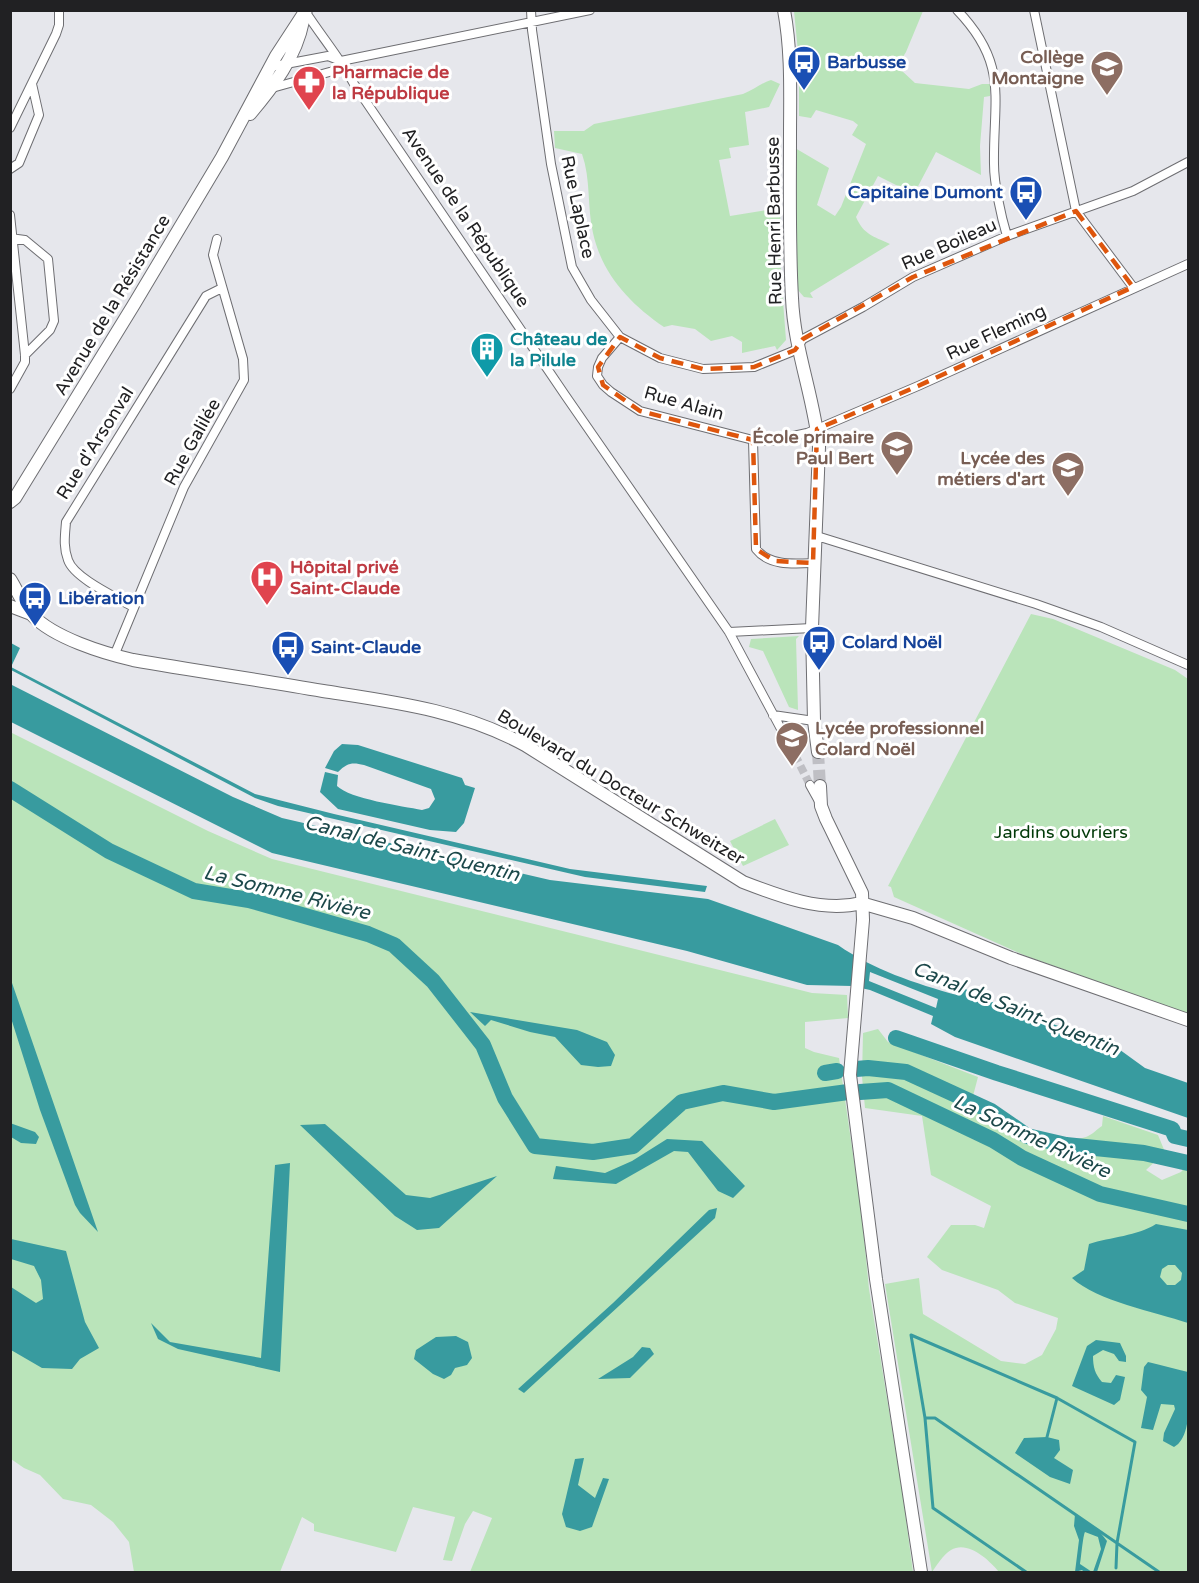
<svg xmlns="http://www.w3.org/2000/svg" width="1199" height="1583" viewBox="0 0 1199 1583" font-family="'Varela Round',sans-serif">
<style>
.green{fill:#bae4ba}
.water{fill:#389b9f;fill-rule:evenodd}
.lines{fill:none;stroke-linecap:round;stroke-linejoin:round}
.stream{stroke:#389b9f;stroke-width:3}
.river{stroke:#389b9f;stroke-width:16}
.street-tunnel{stroke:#bfbfc4;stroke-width:8;stroke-dasharray:8 4;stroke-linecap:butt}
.secondary-tunnel{stroke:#bfbfc4;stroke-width:12;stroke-dasharray:12 6;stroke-linecap:butt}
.street-casing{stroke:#6e6e72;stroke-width:10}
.secondary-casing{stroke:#6e6e72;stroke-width:14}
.street{stroke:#fff;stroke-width:8}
.secondary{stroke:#fff;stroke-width:12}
.marked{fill:none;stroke:#de560d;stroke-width:4.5;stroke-dasharray:12 8;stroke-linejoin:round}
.labels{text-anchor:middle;stroke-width:6;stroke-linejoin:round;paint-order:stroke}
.education-label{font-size:18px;font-weight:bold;fill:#785e54;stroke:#fff;text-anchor:end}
.transit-label{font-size:18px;font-weight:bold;fill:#164399;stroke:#fff;text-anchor:start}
.health-label{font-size:18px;font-weight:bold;fill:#be3a42;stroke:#fff;text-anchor:start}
.street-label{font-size:18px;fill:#212123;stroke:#fff}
.culture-label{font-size:18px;font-weight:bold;fill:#0d838f;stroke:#fff;text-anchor:start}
.park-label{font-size:18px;fill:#003908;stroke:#fff}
.water-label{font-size:20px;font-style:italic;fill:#1c484a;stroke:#fff}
</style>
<rect width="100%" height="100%" fill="#e6e7ec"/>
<path class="green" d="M794 11H923L906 52 896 68 901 70 915 83 969 89 982 84H990V96L984 97 980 146 981 175 936 152 914 194 878 176 856 217C864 235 873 236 890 244L810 293 813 298 804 297 797 289 795 148 829 168 817 205 835 216 841 207 866 144 852 135 858 125 853 121 816 110 811 118 799 116V62Z
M771 80 780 84 769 107 745 112 749 145 729 148 731 158 719 160 730 216 767 210 780 205 781 275 786 340 777 350 775 346 742 353V342L732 336 711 341 695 329 672 325 664 327C630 304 602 274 593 233 587 207 591 179 582 154L555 148 554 131H584L594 124 743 94C754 90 761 83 771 80Z
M1031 614 1053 619 1175 670 1188 679V1014L1026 956 894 897 891 887 888 886Z
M799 636 796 639 798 710 789 707 763 651 749 647 751 639Z
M10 732 208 831 272 859 812 993 847 995 848 1018 805 1022V1048L814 1052 839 1058 862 1216 869 1289 902 1489 913 1572H470L492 1518 473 1511 465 1524 452 1561 443 1560 455 1517 413 1507 396 1552 314 1531V1524L302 1517 280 1572H134L129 1542 113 1522 91 1505 63 1499 40 1475 24 1468 11 1459Z
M775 819 789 845 743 866 730 841Z
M878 1029 888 1042 978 1077 973 1096C1005 1113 1047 1148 1086 1137 1092 1135 1097 1129 1102 1126L1103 1116 1158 1135 1165 1152 1146 1170 1162 1180 1181 1172 1188 1164V1572H999C989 1560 968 1540 951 1550 943 1555 937 1565 932 1572L885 1284 919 1278 923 1314 1001 1361 1025 1364 1042 1355 1056 1329 1058 1318 1015 1303 998 1290 942 1270 927 1257 951 1225H975L984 1228 991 1206 931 1175 922 1116 865 1108 862 1077 863 1033Z"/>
<path class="water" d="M11 643 20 648 11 667 255 794 334 814 570 869 707 886 705 892 585 877 278 806 255 798 11 670Z
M10 684 233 797 282 818 550 880 708 899 838 945C872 969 916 984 957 995L959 987 971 991 973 1001 987 1000 1116 1047 1145 1068 1188 1083V1118L955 1037 931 1024 933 1016 870 990 852 986 807 985 687 951 272 853 11 722ZM870 972 938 999 936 1008 869 981Z
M342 744 358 745 462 778 465 785 475 788 464 823 456 832 430 830 338 809 320 792 325 772 338 775 337 786C350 799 402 806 422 810L429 808 435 799 431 789 364 765C352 762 347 763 338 772L325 768 334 751Z
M11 980 98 1232 80 1213 75 1205 40 1110 11 1018Z
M470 1012 577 1030 607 1042 615 1055 611 1066 598 1067 581 1065 555 1037 530 1032 491 1020 485 1026Z
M10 1123 35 1132 39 1137 36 1144 21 1143 11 1137Z
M325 1124 406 1195 430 1198 497 1176 439 1228 417 1230 395 1216 300 1125Z
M667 1139 702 1141 745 1186 733 1198 718 1191 688 1152 674 1151 616 1184 553 1179 556 1166 605 1173 632 1161Z
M290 1163 280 1372 178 1349 158 1339 151 1323 170 1342 261 1358 275 1165Z
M717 1208 715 1218 524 1393 518 1389 613 1303 709 1210Z
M1156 1224 1188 1230V1323C1155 1312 1097 1301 1072 1278L1084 1270 1089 1244C1111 1237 1137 1236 1156 1224ZM1168 1265H1175L1182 1273 1181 1280 1175 1285H1167L1160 1277 1162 1269Z
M11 1239 66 1251 85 1322 99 1348 80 1359 72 1369 42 1368 11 1350V1287L36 1303 43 1299 41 1280 34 1266 11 1259Z
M456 1336 468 1342 472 1358 467 1365 455 1368 451 1375 444 1379 433 1374 414 1359 416 1350 436 1337Z
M1096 1340 1120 1343 1126 1356V1362L1119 1361 1114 1354 1103 1350 1093 1356C1093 1367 1095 1374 1102 1382L1111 1383 1116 1375 1125 1377 1120 1400 1114 1405 1072 1386 1087 1346Z
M642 1347 650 1348 654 1354 630 1378 598 1379 633 1357Z
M1148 1362C1162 1365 1174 1369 1188 1372 1189 1392 1193 1437 1174 1447L1163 1441 1164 1433 1175 1409 1174 1405 1161 1404 1153 1430 1141 1428 1147 1397 1141 1390 1144 1367Z
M1047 1437 1059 1440 1060 1450 1054 1458 1073 1470 1070 1484 1050 1477 1015 1453 1024 1438Z
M584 1458 578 1485 595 1498 603 1478 609 1479 592 1527 580 1531 566 1527 562 1514 575 1459Z
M1075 1514 1099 1531 1107 1541 1097 1572H1093L1101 1549 1098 1537 1085 1532C1083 1535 1081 1559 1080 1564L1092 1572H1084L1082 1570 1075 1572 1079 1540 1074 1526Z"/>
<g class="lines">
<path class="stream" d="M925 1418 911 1335 1057 1398
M1047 1437 1057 1398 1135 1442 1117 1543 1116 1568
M1026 1572 933 1508 925 1418H935L1159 1572"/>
<path class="river" d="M10 789 109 851 194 891 249 900 368 934 394 945 433 981 483 1045 505 1098 535 1146 593 1152 633 1146 682 1102 723 1093 774 1102 848 1092
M896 1038 997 1073 1172 1129 1175 1136 1188 1139
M856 1069 868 1068 906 1072 991 1111 1027 1136 1066 1145 1144 1153 1188 1163
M825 1073 837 1071
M860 1092 888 1090 993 1140 1022 1158 1100 1194 1188 1214"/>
<path class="street-tunnel" d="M795 755 810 785"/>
<path class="secondary-tunnel" d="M818 752 820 786"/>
<defs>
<path id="street" d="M531 10 532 30 551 164 572 267 591 300 620 337 660 358 703 369 754 367 791 352 795 350 803 339 863 307 913 277 1007 236 1133 191 1188 162
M957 10C1009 64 993 98 994 164 994 184 1001 216 1007 236
M1034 10 1076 211 1133 287
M305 11C321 36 340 58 354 84L565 395 729 632 795 755
M270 67 328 56 341 61 590 10
M272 88 333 71 341 61
M10 128 56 34 59 25V10
M10 169 19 163 39 115 32 84
M10 215 25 355V362L10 389
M10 238 25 240 48 259 54 321 50 330 25 355
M620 337 602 358 598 367 597 376 603 385 611 392 640 411 753 440 770 441 807 433 824 426 918 386 1188 264
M753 440 756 549C769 566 793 564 813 563
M815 539 820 537 1036 604 1101 627 1188 665
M133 607C116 597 74 578 68 560 63 547 65 535 66 522L206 296 222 288
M729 632 812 628
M114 656 184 487 244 380 243 359 213 255 217 239
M773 715 814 721
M810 785 820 803"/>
<path id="secondary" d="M784 10C792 53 790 95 790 138 790 191 789 245 792 298 794 349 814 397 819 447L812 628 814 721 818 752
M250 114C273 87 296 57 303 21
M10 502 15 498 133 306 222 157 276 56 306 10
M10 579C17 590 23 605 32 615 54 638 103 653 133 660 196 671 260 680 323 691 394 702 461 710 525 745L743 882C779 896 823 913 861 903
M10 606 31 614
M820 786 821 806 826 819 862 893 863 920 850 1075 876 1279 921 1572
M861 903 913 918 1011 958 1188 1020"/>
</defs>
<use href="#street" class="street-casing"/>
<use href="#secondary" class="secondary-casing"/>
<use href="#street" class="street"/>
<use href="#secondary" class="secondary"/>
</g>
<path class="marked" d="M1076 211 1133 287 918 386 817 429 813 563 775 561 756 549 753 440 640 411 603 385 598 367 620 337 660 358 703 369 754 367 795 350 803 339 913 277Z"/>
<defs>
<symbol id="bus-pin" viewBox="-11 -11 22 30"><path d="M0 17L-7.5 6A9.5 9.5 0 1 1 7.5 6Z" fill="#1a4fb4" stroke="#fff"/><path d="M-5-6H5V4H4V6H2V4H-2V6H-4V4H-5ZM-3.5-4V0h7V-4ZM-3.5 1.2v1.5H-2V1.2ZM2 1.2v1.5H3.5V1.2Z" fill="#fff"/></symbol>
<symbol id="school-pin" viewBox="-11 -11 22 30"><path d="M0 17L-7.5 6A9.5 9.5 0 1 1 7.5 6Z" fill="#8d6e63" stroke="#fff"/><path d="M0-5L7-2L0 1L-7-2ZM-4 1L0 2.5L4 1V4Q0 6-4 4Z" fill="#fff"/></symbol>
<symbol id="pharmacy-pin" viewBox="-11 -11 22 30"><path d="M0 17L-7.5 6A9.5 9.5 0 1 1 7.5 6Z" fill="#e0444e" stroke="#fff"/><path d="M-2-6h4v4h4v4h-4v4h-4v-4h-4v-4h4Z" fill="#fff"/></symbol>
<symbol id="building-pin" viewBox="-11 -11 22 30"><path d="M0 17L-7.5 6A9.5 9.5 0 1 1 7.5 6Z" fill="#0f9aa8" stroke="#fff"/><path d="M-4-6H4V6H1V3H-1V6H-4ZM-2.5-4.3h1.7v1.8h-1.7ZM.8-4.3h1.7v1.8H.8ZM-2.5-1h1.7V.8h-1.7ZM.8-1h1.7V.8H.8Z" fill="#fff"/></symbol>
<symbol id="hospital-pin" viewBox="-11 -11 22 30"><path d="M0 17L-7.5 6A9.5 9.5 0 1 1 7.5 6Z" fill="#e0444e" stroke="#fff"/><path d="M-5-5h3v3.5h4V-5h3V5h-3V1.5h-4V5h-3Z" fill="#fff"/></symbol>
</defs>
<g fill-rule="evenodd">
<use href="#bus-pin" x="785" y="43" width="38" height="52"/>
<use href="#school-pin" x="1088" y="48" width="38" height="52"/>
<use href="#pharmacy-pin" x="290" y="63" width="38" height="52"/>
<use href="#bus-pin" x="1007" y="173" width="38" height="52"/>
<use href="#building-pin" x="468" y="330" width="38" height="52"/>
<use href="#school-pin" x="878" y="428" width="38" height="52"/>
<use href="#school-pin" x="1049" y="449" width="38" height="52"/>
<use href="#hospital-pin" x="248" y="558" width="38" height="52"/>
<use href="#bus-pin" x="16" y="579" width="38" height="52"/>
<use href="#bus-pin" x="800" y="623" width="38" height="52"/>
<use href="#bus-pin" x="269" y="628" width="38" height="52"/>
<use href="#school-pin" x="773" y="719" width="38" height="52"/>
</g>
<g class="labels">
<g class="education-label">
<text x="1084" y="63">Collège<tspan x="1084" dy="21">Montaigne</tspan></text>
<text x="874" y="443">École primaire<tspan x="874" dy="21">Paul Bert</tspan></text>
<text x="1045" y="464">Lycée des<tspan x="1045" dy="21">métiers d'art</tspan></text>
<text x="815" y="734" text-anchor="start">Lycée professionnel<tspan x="815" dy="21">Colard Noël</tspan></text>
</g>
<g class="transit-label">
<text x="827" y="68">Barbusse</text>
<text x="1003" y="198" text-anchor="end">Capitaine Dumont</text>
<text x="58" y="604">Libération</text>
<text x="842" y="648">Colard Noël</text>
<text x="311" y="653">Saint-Claude</text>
</g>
<g class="health-label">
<text x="332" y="78">Pharmacie de<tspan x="332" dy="21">la République</tspan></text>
<text x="290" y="573">Hôpital privé<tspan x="290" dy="21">Saint-Claude</tspan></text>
</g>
<g class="street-label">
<text transform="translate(578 207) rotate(78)" y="6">Rue Laplace</text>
<text transform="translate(466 217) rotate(56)" y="6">Avenue de la République</text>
<text transform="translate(774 221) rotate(-91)" y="6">Rue Henri Barbusse</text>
<text transform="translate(949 244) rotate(-24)" y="6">Rue Boileau</text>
<text transform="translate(112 305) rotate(-59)" y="6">Avenue de la Résistance</text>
<text transform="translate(996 332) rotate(-25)" y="6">Rue Fleming</text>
<text transform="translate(684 403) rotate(16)" y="6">Rue Alain</text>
<text transform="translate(192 442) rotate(-61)" y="6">Rue Galilée</text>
<text transform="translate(95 443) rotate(-58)" y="6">Rue d'Arsonval</text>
<text transform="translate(621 787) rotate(31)" y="6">Boulevard du Docteur Schweitzer</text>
</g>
<g class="culture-label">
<text x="510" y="345">Château de<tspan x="510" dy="21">la Pilule</tspan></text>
</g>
<g class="park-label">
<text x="1061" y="838">Jardins ouvriers</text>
</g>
<g class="water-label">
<text transform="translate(412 848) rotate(14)" y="7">Canal de Saint-Quentin</text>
<text transform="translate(287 892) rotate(14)" y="7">La Somme Rivière</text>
<text transform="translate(1016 1008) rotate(22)" y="7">Canal de Saint-Quentin</text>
<text transform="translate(1032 1136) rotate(25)" y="7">La Somme Rivière</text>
</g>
</g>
<rect width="1199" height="1583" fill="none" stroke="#212123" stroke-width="24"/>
</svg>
